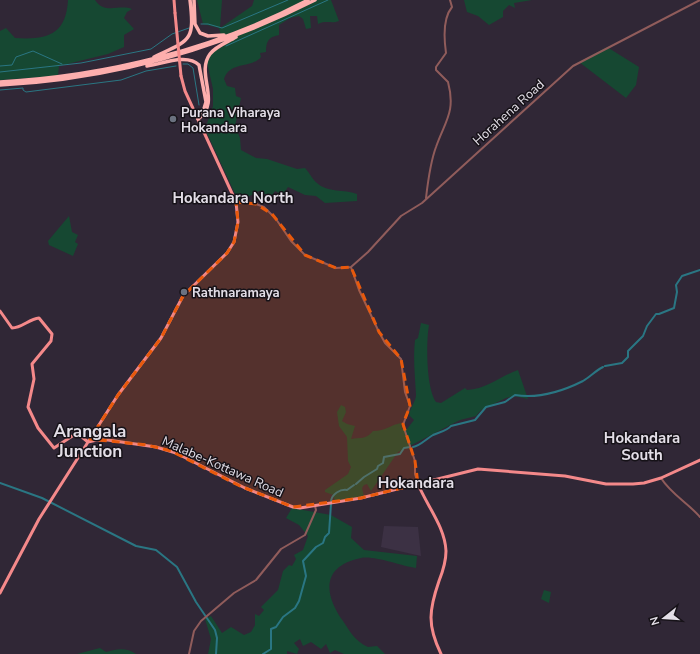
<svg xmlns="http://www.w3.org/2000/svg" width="700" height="654" viewBox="0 0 700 654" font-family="'Nunito Sans',sans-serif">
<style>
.built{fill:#3c3144}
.green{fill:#164832}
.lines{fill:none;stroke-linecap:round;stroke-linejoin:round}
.stream{stroke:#2a7683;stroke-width:1}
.canal{stroke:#2a7683;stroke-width:2}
.minor{stroke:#905c5b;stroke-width:2}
.major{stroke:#f4898a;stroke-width:3}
.highway{stroke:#fdaead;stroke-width:3.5}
.major-bridge{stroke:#f4898a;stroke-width:3}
.marked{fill:#e8590c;fill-opacity:0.2;stroke:#e8590c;stroke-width:3;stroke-dasharray:8 5;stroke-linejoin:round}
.worship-dot{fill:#6b7280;stroke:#161218;stroke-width:1.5}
.labels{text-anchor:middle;stroke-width:3;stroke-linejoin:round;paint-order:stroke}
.poi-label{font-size:13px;font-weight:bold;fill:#e3dee7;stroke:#161218;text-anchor:start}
.street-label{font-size:13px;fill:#e3dee7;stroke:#161218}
.quarter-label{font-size:15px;font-weight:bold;fill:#e3dee7;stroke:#161218}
.district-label{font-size:17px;font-weight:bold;fill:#e3dee7;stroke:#161218}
</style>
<rect width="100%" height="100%" fill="#302736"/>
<path class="built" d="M384 526 418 527 421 556 381 547Z"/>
<path class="green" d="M68 0H95C105 15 119 4 132 9L127 12 124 18 134 29 124 35V47L108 54 59 66 58 76 0 80V31L6 28 15 38C47 40 66 35 68 0Z
M197 0H222L220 28 252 6 254 0H331L339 21C332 24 326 20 318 24L317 16H310L311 28 306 29 303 19 299 16 290 18 279 25V35C268 37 266 42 266 52L260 53 261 57C251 69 230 61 224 79L227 86 235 88 236 96 241 98 235 126 240 138 241 150 256 158 267 159 297 169 305 168C310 173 312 179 317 183 328 193 344 189 357 194V201L325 203 316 196 305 195 288 187 283 195 275 191 271 197 259 191 248 197 246 201 238 200 205 129 213 106V89L206 58 215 50 224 46 219 28 203 24Z
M464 0H532L514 3 515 8 509 5 503 11V17L489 25 478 16 467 12Z
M607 47 639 67 636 85 626 98 579 62Z
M69 216 72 232 78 235 75 242 78 244 73 256 49 245 48 241Z
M421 323 429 325C426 342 426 388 436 402L441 403 465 388 467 390C487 389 500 376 518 370L528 399 514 396 506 398 481 410 476 416 460 420 398 452 371 491 367 484 364 485 362 488 364 496 335 501 333 495 325 492V490L348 474 351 467 348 461 347 437 339 426 337 412 341 405 345 407 346 412 342 421 347 424 355 426 351 439C360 437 366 440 373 431 386 431 390 425 401 423L402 429H407L414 420 409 415C410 408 416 401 416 395 415 375 413 360 415 340L418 338Z
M292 508 331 515 352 527 351 538 364 550 417 556 416 568C402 566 373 555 361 558 322 566 323 593 343 621 351 633 355 641 368 647L377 646 385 654H344L335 650 330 653 326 644 321 649 311 642 303 646 300 639 294 643 299 649 297 654 287 651V654H208L211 639 205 619 211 616 222 633 231 627 244 635 251 632 255 625V614L259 616 264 610 261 607 278 590 283 571 289 565 292 566 296 559 294 555 303 550 308 536 299 525 286 518Z
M544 590 551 592 549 603 541 599Z
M100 648 106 652C117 649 126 647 136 654H77Z"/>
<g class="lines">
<path class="stream" d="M201 24H208L222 28 288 0
M226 46 328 0
M183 64H188L193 68 199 105
M0 66 12 65 16 57 33 51 62 64
M0 72 81 63 151 49 172 34 189 28
M0 90 23 88V90L26 92 121 80 146 71 176 66"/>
<path class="canal" d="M605 366 622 363 628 357V351L643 336 647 326 656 314H659L674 308 677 292 676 285 682 276 700 270
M413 447C420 446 426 439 433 435 439 432 447 431 451 426L475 420 486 407 505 402 515 395C539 399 561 392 583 381 590 377 595 371 603 367
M0 483 42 498 136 546 156 550 177 567 196 602 215 630 217 638 216 654
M356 484 364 477 377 469 378 466 383 463 384 457 400 454 404 448 410 447
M331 501C332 494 340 489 347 490L354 485
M263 654 271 649V629L276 627 283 617 295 608 299 601 306 576 303 561 316 547 323 543 325 537 329 533 331 504"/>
<path class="minor" d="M426 198C428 181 430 163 436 147 445 121 456 112 448 82L436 70V67L446 53C444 39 443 18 452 7L450 0
M236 202 256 204 264 207 276 219 291 241 305 255 336 268 351 267 359 290 379 332 385 343 401 359 405 392 410 406 403 425 415 461V474L418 484
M351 267 368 252 401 216 422 203 573 66 700 0
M661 478C671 494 688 503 700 517
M189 654 194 631 201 621 234 593 256 580 281 549 305 535 316 510 315 506"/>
<path class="major" d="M174 0 175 13
M0 311 12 328C22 328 29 319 39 318L52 334 51 341 32 364 34 379 28 407 38 428 54 448 77 433 88 442 97 440H108L156 447 176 453 245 488 293 507 300 508 361 498 478 469 565 476 606 484H633L644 483 661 478 700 460
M418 484C427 506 445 527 446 551 446 562 443 571 439 581 429 610 427 625 441 654
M0 593 39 519 118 395 161 338 183 296 227 253 234 242 238 222 236 202 185 91 181 76"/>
<path class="highway" d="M194 0 195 24 200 33 208 36 224 35
M154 57C190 40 195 42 190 0
M147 66C162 64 187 53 199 65L206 102 203 112 196 116
M0 82C106 76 213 50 308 0
M0 85C110 79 216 50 315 0
M198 119C222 102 195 74 210 54 216 46 228 42 236 37"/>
<path class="major-bridge" d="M175 13 181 76"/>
</g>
<path class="marked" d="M236 202 256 204 272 214 305 255 336 268 351 267 379 332 401 359 410 406 403 424 415 461 418 484 361 498 293 507 240 486 171 451 147 445 90 439 118 395 161 338 183 296 227 253 234 242 238 222Z"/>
<g class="worship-dot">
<circle cx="173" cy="119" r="4"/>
<circle cx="184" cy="292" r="4"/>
</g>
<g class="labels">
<g class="poi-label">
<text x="181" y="117">Purana Viharaya<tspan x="181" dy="15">Hokandara</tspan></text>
<text x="192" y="297">Rathnaramaya</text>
</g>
<g class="street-label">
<text transform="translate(508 112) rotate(-42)" y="5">Horahena Road</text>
<text transform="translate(223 466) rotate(24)" y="5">Malabe-Kottawa Road</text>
</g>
<g class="quarter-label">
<text x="233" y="203">Hokandara North</text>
<text x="642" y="443">Hokandara<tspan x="642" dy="17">South</tspan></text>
<text x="416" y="488">Hokandara</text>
</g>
<g class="district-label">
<text x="90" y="437">Arangala<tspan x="90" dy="20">Junction</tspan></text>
</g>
</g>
<g transform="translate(664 618) rotate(253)" stroke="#161218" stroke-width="3" paint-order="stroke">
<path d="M0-3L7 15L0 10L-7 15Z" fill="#e3dee7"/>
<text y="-6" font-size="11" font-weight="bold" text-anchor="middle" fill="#e3dee7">N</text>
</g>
</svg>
